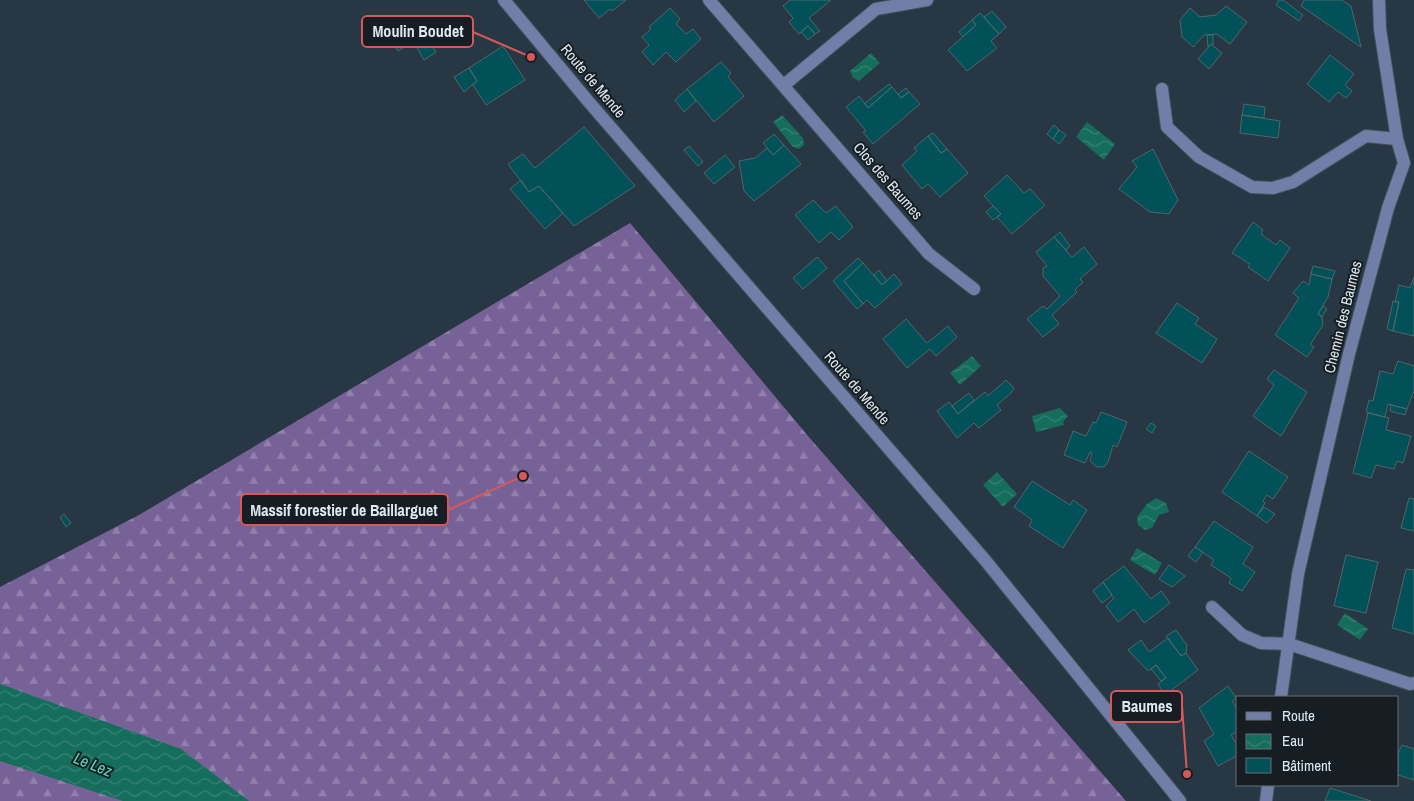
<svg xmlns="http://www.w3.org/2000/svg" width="1414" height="801" viewBox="0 0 1414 801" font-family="'Archivo Narrow',sans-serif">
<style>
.forest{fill:url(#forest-firs)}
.water{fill:url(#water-waves)}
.building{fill:#025058;stroke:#4e676a}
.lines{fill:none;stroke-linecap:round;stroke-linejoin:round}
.minor-casing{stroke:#44535e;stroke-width:14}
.minor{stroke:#717fa8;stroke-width:12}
.labels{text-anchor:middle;stroke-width:4;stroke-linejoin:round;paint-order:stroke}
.street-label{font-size:15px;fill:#dde7ee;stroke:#161e23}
.water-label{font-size:16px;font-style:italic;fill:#60d6bb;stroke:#161e23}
.leader{fill:none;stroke:#d8585a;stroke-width:2}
.callout-dot{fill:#d8585a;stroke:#161e23;stroke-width:2}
.callout{fill:#161e23;stroke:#d8585a;stroke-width:2}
.callout-label{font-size:16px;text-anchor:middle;font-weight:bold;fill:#dde7ee}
</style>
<defs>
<pattern id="forest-firs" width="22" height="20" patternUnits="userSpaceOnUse" patternTransform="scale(1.25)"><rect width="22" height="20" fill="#776297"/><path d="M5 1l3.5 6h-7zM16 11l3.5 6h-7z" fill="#9080ab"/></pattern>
<pattern id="water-waves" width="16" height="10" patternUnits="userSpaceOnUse" patternTransform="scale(1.25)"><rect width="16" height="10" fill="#156d5c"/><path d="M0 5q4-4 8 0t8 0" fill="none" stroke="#378274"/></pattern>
</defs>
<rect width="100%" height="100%" fill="#273743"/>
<path class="forest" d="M630 223 808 436 1126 801H0V587L139 515Z"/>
<path class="water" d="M871 53 880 63 859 81 853 78 850 71Z
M782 115 803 138 804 145 799 149 793 147 773 122Z
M1087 122 1115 144 1104 160 1076 137Z
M972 356 981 366 960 385 950 373Z
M1060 408 1068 416 1063 422 1064 425 1036 432 1032 416Z
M997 472 1017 494 1003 507 983 485Z
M1156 498 1166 503 1169 512 1159 515 1152 528 1145 530 1138 525 1137 517 1147 504Z
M1137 548 1162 563 1155 575 1130 560Z
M1345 613 1368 629 1360 640 1337 625Z
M0 684 181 749 249 801H123L0 761Z"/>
<path class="building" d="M584 0H626L612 11 610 9 599 18Z
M790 0H831L809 18 820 31 815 34 808 26 799 34 789 22 793 18 783 6Z
M1279 0H1283L1303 15 1299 21 1276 5Z
M1304 0H1342L1351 6 1361 47 1301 6Z
M1226 6 1247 22 1230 44 1217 34 1204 35 1193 47 1182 37 1180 20 1190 8 1200 17 1216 15Z
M670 8 680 19 676 24 686 34 693 29 701 39 676 62 666 52 653 65 642 52 649 45 642 37 651 29 649 27Z
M992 11 1006 27 999 34 984 17Z
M980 13 999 34 991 41 997 48 967 71 948 50 976 25 972 20Z
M972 20 976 25 963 37 959 32Z
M808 26 815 34 808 40 801 32Z
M402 31 411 43 398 51 390 39Z
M1207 35H1213V45L1211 44 1208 47Z
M427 37 436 52 424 60 415 44Z
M1211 44 1222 53 1209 69 1198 59Z
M503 46 525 80 486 105 473 85 477 81 469 68Z
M1330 55 1354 74 1345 85 1352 91 1346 98 1338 92 1329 102 1307 84Z
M721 62 731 73 728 77 744 96 714 122 687 89Z
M469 68 477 81 464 92 454 77Z
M889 84 892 87 868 108 865 103Z
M892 87 901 98 909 92 920 104 873 144 863 132 866 131 846 107 859 96 868 108Z
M906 88 909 92 901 98 898 94Z
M687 89 696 101 684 112 675 100Z
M1244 104 1265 107 1264 118 1242 115Z
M1242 115 1280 121 1278 138 1240 133Z
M1054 125 1059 130 1053 139 1047 134Z
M584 127 635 186 574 226 539 186 529 192 508 164 523 154 535 168Z
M1059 130 1066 135 1059 144 1053 139Z
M933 133 947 149 941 153 928 136Z
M774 134 784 145 773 155 763 143Z
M928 136 941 153 947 149 968 173 940 197 928 184 922 189 902 165 917 151 914 148Z
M784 145 801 164 754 201 744 191 739 161 755 158 767 148 773 155Z
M689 146 703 162 698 166 684 150Z
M1153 149 1178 200 1169 214 1150 212 1119 189 1137 167 1132 161Z
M725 155 735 167 714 184 704 173Z
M1007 175 1024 193 1030 189 1045 205 1012 234 997 217 1001 214 984 196Z
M521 180 529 192 539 186 563 213 545 229 510 189Z
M813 200 826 213 836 206 853 227 839 240 831 232 819 243 795 215Z
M993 206 1001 214 993 220 986 212Z
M1253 222 1263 230 1261 234 1276 245 1280 240 1290 248 1268 281 1248 267 1250 264 1232 253Z
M1060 232 1070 246 1066 250 1054 237Z
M1054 237 1072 257 1084 247 1097 264 1080 279 1083 282 1075 290 1077 292 1052 315 1059 324 1043 337 1027 319 1043 306 1047 309 1060 296 1043 276V268L1047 266 1036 252Z
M817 257 827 268 803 289 793 278Z
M858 258 863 263 844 281 863 304 857 309 833 281Z
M863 263 882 285 894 274 902 284 875 308 867 300 863 304 844 281Z
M1313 266 1335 271 1332 279 1311 274Z
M879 270 887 281 882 285 874 275Z
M1311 274 1332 279 1328 297 1318 314 1322 317 1323 325 1310 345 1314 347 1307 357 1275 335 1299 298 1293 293 1303 281 1309 285Z
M1414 277V336L1393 331 1399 302H1395L1399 285 1410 288Z
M1393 301 1399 302 1393 331 1387 329Z
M1177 303 1199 318 1195 324 1217 339 1202 363 1156 333Z
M1323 306 1327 309 1322 317 1318 314Z
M906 319 927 343 948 326 957 337 936 356 930 349 907 368 883 339Z
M1398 361 1414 366V391L1407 409 1388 404 1385 417 1366 412 1369 400 1373 401 1380 371 1393 374Z
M1274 370 1307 392 1281 436 1253 416 1274 385 1267 379Z
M1006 380 1014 388 1011 393 997 405 1001 410 979 428 974 423 957 438 937 411 949 402 958 414 985 392 988 396Z
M969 393 974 400 958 414 952 406Z
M1391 405 1407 409 1405 415 1390 411Z
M1101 412 1127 422 1117 447 1113 445 1108 462 1104 467H1097L1090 461 1092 453 1090 452 1085 463 1064 455 1073 431 1086 436 1093 422 1096 423Z
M1368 413 1389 418 1386 430 1411 436 1403 463 1397 461 1394 469 1376 465 1371 478 1353 473Z
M1151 423 1156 426 1152 433 1146 429Z
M1249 451 1288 477 1273 499 1267 495 1263 501 1265 503 1257 516 1222 492Z
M1032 481 1070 505 1073 500 1087 510 1063 548 1029 526 1032 520 1014 507Z
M1409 498 1414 499V531L1401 528Z
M1264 507 1275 514 1267 523 1257 516Z
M64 514 71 523 66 527 60 517Z
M1214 521 1253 547 1243 564 1255 572 1242 591 1229 583 1231 578 1211 565 1214 560 1195 547Z
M1195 547 1203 552 1196 562 1188 556Z
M1346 555 1378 562 1366 613 1334 606Z
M1169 565 1185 576 1172 587 1159 579Z
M1124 566 1151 599 1161 591 1170 603 1144 623 1134 609 1118 622 1106 606 1114 598 1103 582Z
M1406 569 1414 570V634L1392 628Z
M1103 582 1112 595 1102 603 1093 591Z
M1176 630 1187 645 1186 653 1181 656 1166 636Z
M1168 638 1181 656 1186 653 1198 670 1165 695 1158 684 1166 678 1156 665 1148 671 1128 650 1141 640 1149 652Z
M1156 665 1166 678 1161 681 1151 669Z
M1228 686 1236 698 1232 701 1238 710V731L1231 735 1238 747V755L1218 766 1204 741 1214 734 1199 708Z
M1402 745 1414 749V780L1398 775V753Z
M1330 788 1371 801H1325Z"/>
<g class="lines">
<defs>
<path id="minor" d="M504 0 588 101 985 560 1180 801
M709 0 929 254 974 289
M784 85 876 9 927 0
M1162 89 1167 127 1199 157 1252 187 1273 188 1293 182 1366 136 1397 139
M1212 607 1242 635 1261 643 1289 644 1410 684 1414 683
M1281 697 1298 574 1313 509 1349 354 1388 208 1404 163 1397 139 1380 29 1379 0
M1266 801 1268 785"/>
</defs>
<use href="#minor" class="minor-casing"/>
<use href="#minor" class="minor"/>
</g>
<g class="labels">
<g class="street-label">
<text transform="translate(593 81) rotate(50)" y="5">Route de Mende</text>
<text transform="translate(888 181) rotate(49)" y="5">Clos des Baumes</text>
<text transform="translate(1343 317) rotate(-76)" y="5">Chemin des Baumes</text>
<text transform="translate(857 388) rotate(49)" y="5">Route de Mende</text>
</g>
<g class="water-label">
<text transform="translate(93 764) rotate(22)" y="6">Le Lez</text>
</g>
</g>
<path class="leader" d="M531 57L473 32M523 476L448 510M1187 774L1182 706"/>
<g class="callout-dot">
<circle cx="531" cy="57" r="5"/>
<circle cx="523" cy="476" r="5"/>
<circle cx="1187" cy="774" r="5"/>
</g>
<g class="callout">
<rect x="362" y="16" width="111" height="31" rx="5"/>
<rect x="241" y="494" width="207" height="31" rx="5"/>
<rect x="1111" y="691" width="71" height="31" rx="5"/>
</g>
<g class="callout-label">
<text x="418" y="37">Moulin Boudet</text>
<text x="344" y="516">Massif forestier de Baillarguet</text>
<text x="1147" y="712">Baumes</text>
</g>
<rect x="1236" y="696" width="162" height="90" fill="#161e23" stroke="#666e74"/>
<rect x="1246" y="712" width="25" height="8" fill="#717fa8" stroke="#666e74"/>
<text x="1282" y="721" font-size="15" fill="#dde7ee">Route</text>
<rect x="1246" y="734" width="25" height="15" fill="url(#water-waves)" stroke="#666e74"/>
<text x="1282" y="746" font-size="15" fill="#dde7ee">Eau</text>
<rect x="1246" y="758" width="25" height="15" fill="#025058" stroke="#666e74"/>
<text x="1282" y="771" font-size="15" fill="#dde7ee">Bâtiment</text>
</svg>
